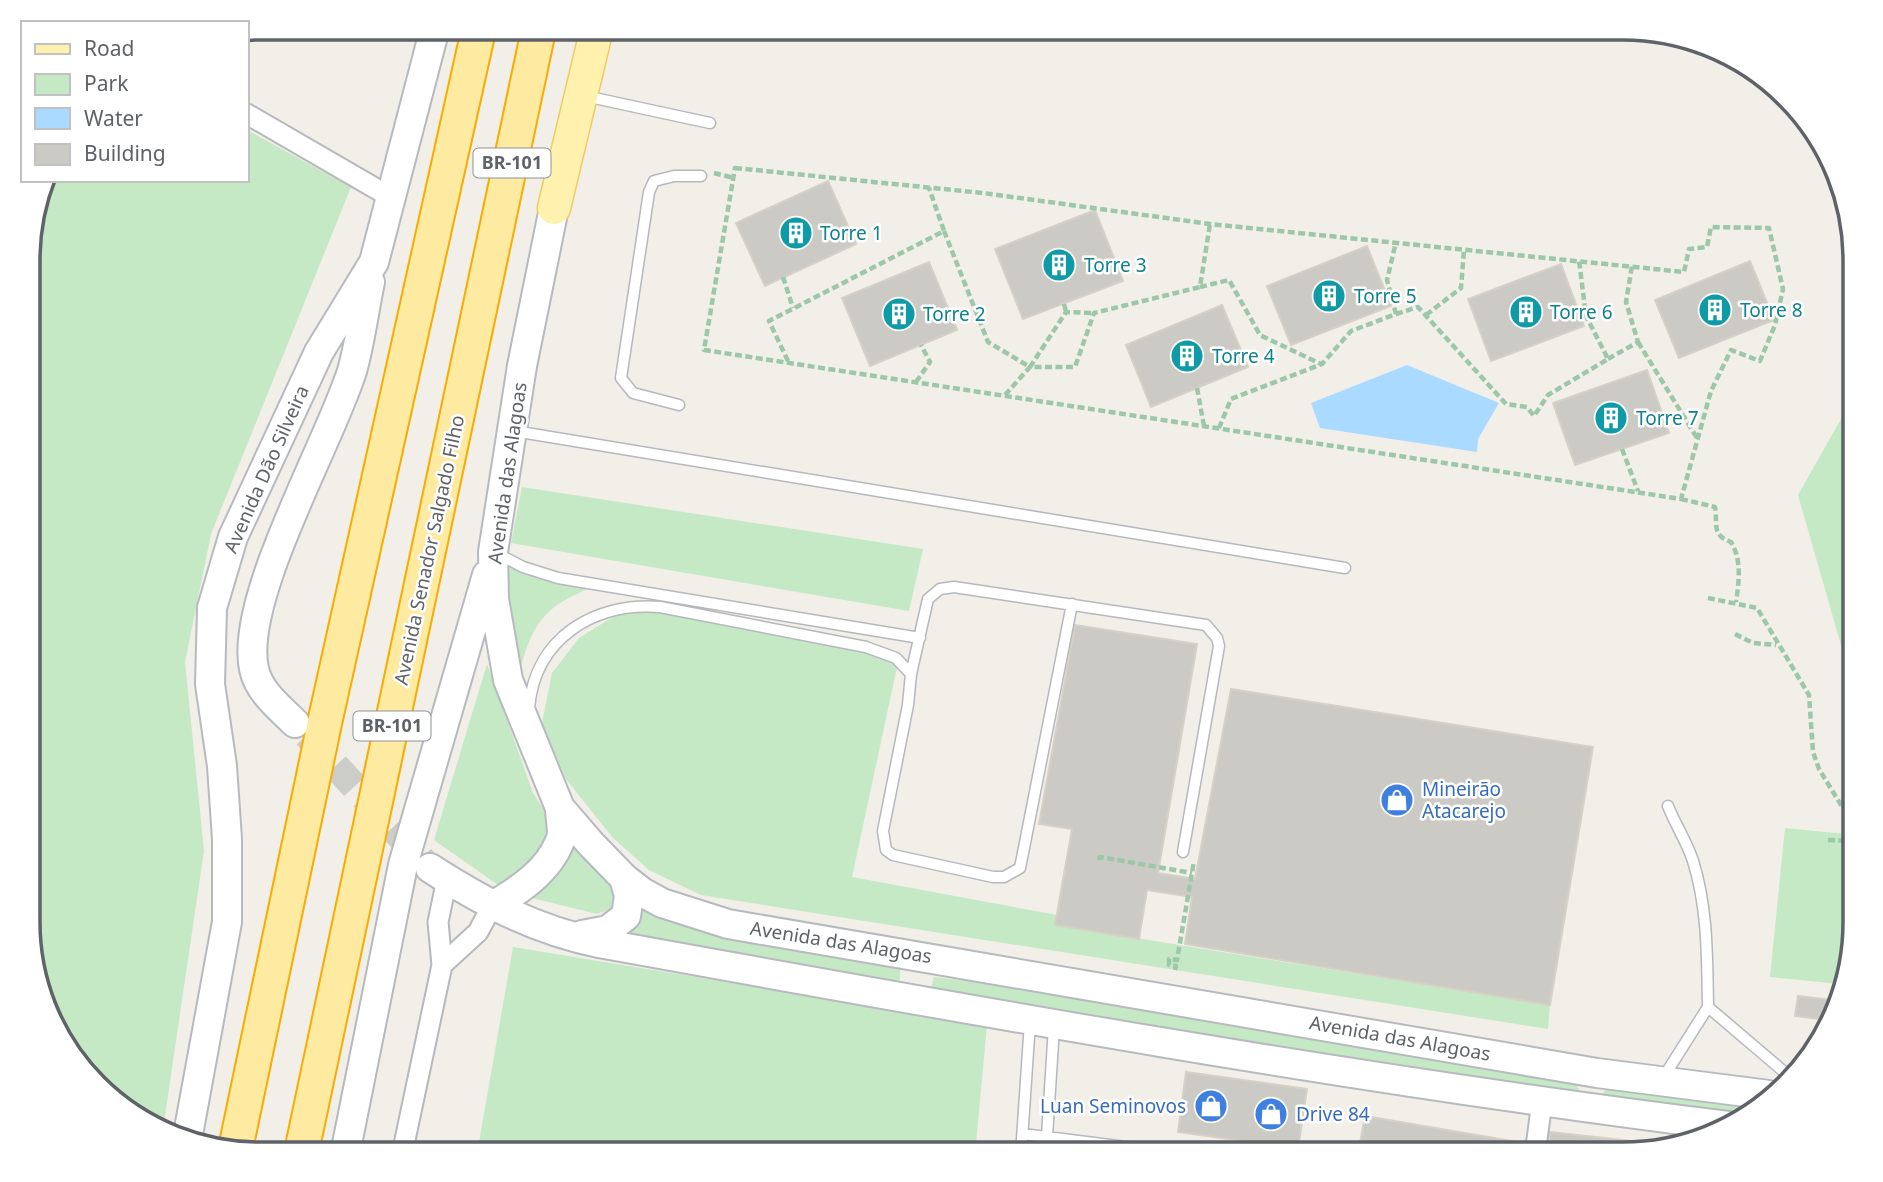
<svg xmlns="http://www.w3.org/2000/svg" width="1883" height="1182" viewBox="0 0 1883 1182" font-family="'Noto Sans',sans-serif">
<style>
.green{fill:#c5e8c5}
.water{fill:#aadaff}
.building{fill:#cccac5;stroke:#d6d1c6;stroke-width:2}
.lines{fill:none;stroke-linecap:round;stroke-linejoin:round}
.secondary-tunnel{stroke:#ccccc8;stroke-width:28;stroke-dasharray:28 14;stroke-linecap:butt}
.service-casing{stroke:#b5b8bc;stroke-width:13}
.minor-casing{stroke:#b5b8bc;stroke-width:23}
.secondary-casing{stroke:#b6babf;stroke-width:32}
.primary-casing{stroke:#f2c960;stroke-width:35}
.trunk-casing{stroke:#f9ab00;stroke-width:37}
.path{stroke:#9cc7a9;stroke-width:4.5;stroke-dasharray:7 3.5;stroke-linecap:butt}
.service{stroke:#fff;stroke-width:10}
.minor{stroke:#fff;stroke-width:19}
.secondary{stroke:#fff;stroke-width:28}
.primary{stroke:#fff2af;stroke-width:32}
.trunk{stroke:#feeaa1;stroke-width:33}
.labels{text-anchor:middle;stroke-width:5;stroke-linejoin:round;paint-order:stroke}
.shield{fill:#fff;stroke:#8f9295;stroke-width:2}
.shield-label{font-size:18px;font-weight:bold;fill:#5f6368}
.culture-label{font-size:19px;fill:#0d838f;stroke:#fff;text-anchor:start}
.street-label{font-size:19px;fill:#5f6368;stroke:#fff}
.shop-label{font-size:19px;fill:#366cbe;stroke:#fff;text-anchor:start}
.rim{fill:none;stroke:#5f6368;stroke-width:3.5}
</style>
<rect width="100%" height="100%" fill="#f1efe8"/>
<path class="green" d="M247 130 351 187 211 534 185 662 204 851 163 1129 132 1115 59 1038 30 951V231L45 180H247Z
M1854 396 1855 694 1798 495Z
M522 487 923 549 909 611 511 543Z
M508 560 593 587C547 605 534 620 521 666L507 624Z
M648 611 881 646 897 667 852 877 1057 915 1056 925 1550 1005 1548 1029 701 895 649 870 612 837 566 779 542 723 552 673 579 638 616 615Z
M487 664 533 793 550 819 619 893 618 906 597 914 508 892 434 840Z
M1785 828 1855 835V936L1839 984 1770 977Z
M644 906 901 964 899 988 625 933Z
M513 947 987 1025 975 1154H477Z
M934 977 1017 987 1571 1077 1579 1089 1573 1102 930 993Z
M1614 1081 1763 1101 1745 1117 1606 1103 1602 1094Z"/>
<path class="water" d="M1407 365 1499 403 1478 439 1477 452 1320 428 1311 403Z
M1854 487V575L1850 571 1843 521Z"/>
<path class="building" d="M828 181 856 244 765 286 736 223Z
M1095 210 1123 281 1023 319 995 249Z
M1367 246 1391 306 1291 345 1267 286Z
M1750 261 1774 320 1679 358 1655 300Z
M929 262 957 330 870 366 842 298Z
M1561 264 1584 326 1491 361 1468 299Z
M1222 305 1248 367 1151 407 1126 345Z
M1647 370 1669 433 1575 465 1553 403Z
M1075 625 1197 644 1158 873 1195 879 1231 689 1593 747 1550 1005 1185 944 1192 897 1147 890 1139 939 1055 925 1072 829 1039 824Z
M1798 996 1833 1000 1826 1020 1795 1016Z
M1186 1072 1307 1089 1298 1149 1178 1132Z
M1365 1116 1524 1143 1523 1154H1358Z
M1550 1132 1631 1141 1630 1154H1548Z"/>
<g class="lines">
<path class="secondary-tunnel" d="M307 735 424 862"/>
<defs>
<path id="service" d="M585 96 710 123
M679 405 633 393 621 378 649 192 654 181 674 176H701
M514 431 1345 568
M496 553 523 567 558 578 920 638
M1072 604 1020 868 1004 877H993L893 855 886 850 883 831 908 705 911 674 928 599 940 589 954 587 1206 625 1217 638 1219 646 1183 852
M529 708C535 638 594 602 660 607L866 647 896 658 911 674
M1668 806C1675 824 1687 842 1693 861 1708 909 1707 957 1708 1007L1789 1076
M1663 1078 1708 1007
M1023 1134 1181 1154
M1047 1136 1054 1027
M1021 1154 1030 1022"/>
<path id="minor" d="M247 114 392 198
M442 965 478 932 492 906
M402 1154 442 965 438 922 447 879
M1535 1154 1542 1102"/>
<path id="secondary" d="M554 208 522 366 493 552 494 599 508 680 560 808 591 844 624 878 642 892 662 903 728 924 1597 1073 1769 1095
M295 723C279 707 259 692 254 669 239 599 329 444 352 371 360 343 364 311 370 282
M430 868C484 903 536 930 599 943 974 1011 1350 1079 1728 1126
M492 906C518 891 548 872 560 841 564 833 560 818 560 808
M582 935 608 930 626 916 629 896 624 878
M187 1140 227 922V839L222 766 210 684 212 608 233 537 319 352 374 262 435 28
M345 1154 403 865 487 575"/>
<path id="primary" d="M554 208 597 28"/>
<path id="trunk" d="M235 1151 325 721 479 28
M301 1154 539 28"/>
</defs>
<use href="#service" class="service-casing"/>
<use href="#minor" class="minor-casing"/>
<use href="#secondary" class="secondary-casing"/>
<use href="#primary" class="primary-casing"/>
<use href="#trunk" class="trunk-casing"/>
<path class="path" d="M735 168 983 193 1210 224 1684 272 1689 249 1707 247 1711 227 1769 228 1783 289 1775 325 1760 361 1731 350 1711 391 1681 499 704 350Z
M714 173 734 178
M944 231 988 342 1030 367 1066 312 1094 313
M783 277 793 308
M1200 287 1229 280 1260 335 1321 364
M1064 304 1066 312
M1396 314 1418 307 1506 404 1527 407 1534 416 1548 395 1608 359 1586 316 1579 260
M1426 315 1461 288 1464 250
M1638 342 1697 438
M1608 359 1638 342 1626 302 1632 266
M788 361 769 321 944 231 929 188
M916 382 930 362 921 345
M1197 388 1204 426
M1005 395 1030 367H1075L1094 313 1200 287 1210 224
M1219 428 1231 399 1322 364 1351 331 1396 314 1387 280 1396 242
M1622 449 1638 491
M1681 499 1715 507C1718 525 1711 535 1731 542 1742 560 1739 582 1736 602
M1708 598 1757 608 1809 695 1813 752 1819 769 1855 828
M1735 634 1753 643 1776 645
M1828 840 1855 841
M1099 860 1100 857 1192 873
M1175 970 1176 966 1169 965V959L1177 960 1194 861"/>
<use href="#service" class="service"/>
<use href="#minor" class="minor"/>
<use href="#secondary" class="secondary"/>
<use href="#primary" class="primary"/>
<use href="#trunk" class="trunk"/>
</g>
<defs>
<symbol id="building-disc" viewBox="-11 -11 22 22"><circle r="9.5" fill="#0f9aa8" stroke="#fff"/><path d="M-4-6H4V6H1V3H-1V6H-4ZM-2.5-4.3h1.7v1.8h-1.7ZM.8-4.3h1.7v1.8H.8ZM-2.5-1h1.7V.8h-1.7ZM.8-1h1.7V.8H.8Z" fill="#fff"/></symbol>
<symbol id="shop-disc" viewBox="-11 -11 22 22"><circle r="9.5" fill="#3f7fe0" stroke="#fff"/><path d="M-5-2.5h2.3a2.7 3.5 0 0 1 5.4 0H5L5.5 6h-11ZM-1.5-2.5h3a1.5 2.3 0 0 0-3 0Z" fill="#fff"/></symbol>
</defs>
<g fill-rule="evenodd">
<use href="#building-disc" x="777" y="214" width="38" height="38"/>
<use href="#building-disc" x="1040" y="246" width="38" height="38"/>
<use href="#building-disc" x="1310" y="277" width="38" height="38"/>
<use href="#building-disc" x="1696" y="291" width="38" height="38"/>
<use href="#building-disc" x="1507" y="293" width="38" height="38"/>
<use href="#building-disc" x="880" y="295" width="38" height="38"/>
<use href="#building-disc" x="1168" y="337" width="38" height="38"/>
<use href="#building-disc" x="1592" y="399" width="38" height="38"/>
<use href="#shop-disc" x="1378" y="781" width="38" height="38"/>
<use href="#shop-disc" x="1192" y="1087" width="38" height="38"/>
<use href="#shop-disc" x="1252" y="1095" width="38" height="38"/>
</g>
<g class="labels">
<g class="shield">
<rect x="473.5" y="148.5" width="77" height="29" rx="5"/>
<rect x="353.5" y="711.5" width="77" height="29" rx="5"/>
</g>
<g class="shield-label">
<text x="512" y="169">BR-101</text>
<text x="392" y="732">BR-101</text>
</g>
<g class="culture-label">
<text x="820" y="240">Torre 1</text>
<text x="1084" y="272">Torre 3</text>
<text x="1354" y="303">Torre 5</text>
<text x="1740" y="317">Torre 8</text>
<text x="1550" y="319">Torre 6</text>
<text x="923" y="321">Torre 2</text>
<text x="1212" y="363">Torre 4</text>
<text x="1636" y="425">Torre 7</text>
</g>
<g class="street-label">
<text transform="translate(266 469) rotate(-66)" y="7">Avenida Dão Silveira</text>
<text transform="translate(507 473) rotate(-82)" y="7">Avenida das Alagoas</text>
<text transform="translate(429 550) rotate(-78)" y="7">Avenida Senador Salgado Filho</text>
<text transform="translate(841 942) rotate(9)" y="7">Avenida das Alagoas</text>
<text transform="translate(1400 1038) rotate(10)" y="7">Avenida das Alagoas</text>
</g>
<g class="shop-label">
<text x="1422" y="796">Mineirão<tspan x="1422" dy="22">Atacarejo</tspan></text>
<text x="1186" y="1113" text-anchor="end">Luan Seminovos</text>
<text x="1296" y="1121">Drive 84</text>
</g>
</g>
<path d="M0 0H1883V1182H0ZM260 40H1623A220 220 0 0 1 1843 260V922A220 220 0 0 1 1623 1142H260A220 220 0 0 1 40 922V260A220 220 0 0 1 260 40Z" fill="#fff" fill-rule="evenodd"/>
<path class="rim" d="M260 40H1623A220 220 0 0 1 1843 260V922A220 220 0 0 1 1623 1142H260A220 220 0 0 1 40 922V260A220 220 0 0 1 260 40Z"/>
<rect x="21" y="21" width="228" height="161" fill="#ffffff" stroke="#bfc1c3" stroke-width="2"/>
<rect x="35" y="44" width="35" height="10" fill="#fff2af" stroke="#bfc1c3" stroke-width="2"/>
<text x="84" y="56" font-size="21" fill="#5f6368">Road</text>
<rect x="35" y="74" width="35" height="21" fill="#c5e8c5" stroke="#bfc1c3" stroke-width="2"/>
<text x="84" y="91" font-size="21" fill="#5f6368">Park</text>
<rect x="35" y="108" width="35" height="21" fill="#aadaff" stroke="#bfc1c3" stroke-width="2"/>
<text x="84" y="126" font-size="21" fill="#5f6368">Water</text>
<rect x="35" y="144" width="35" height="21" fill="#cccac5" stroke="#bfc1c3" stroke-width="2"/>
<text x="84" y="161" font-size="21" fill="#5f6368">Building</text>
</svg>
